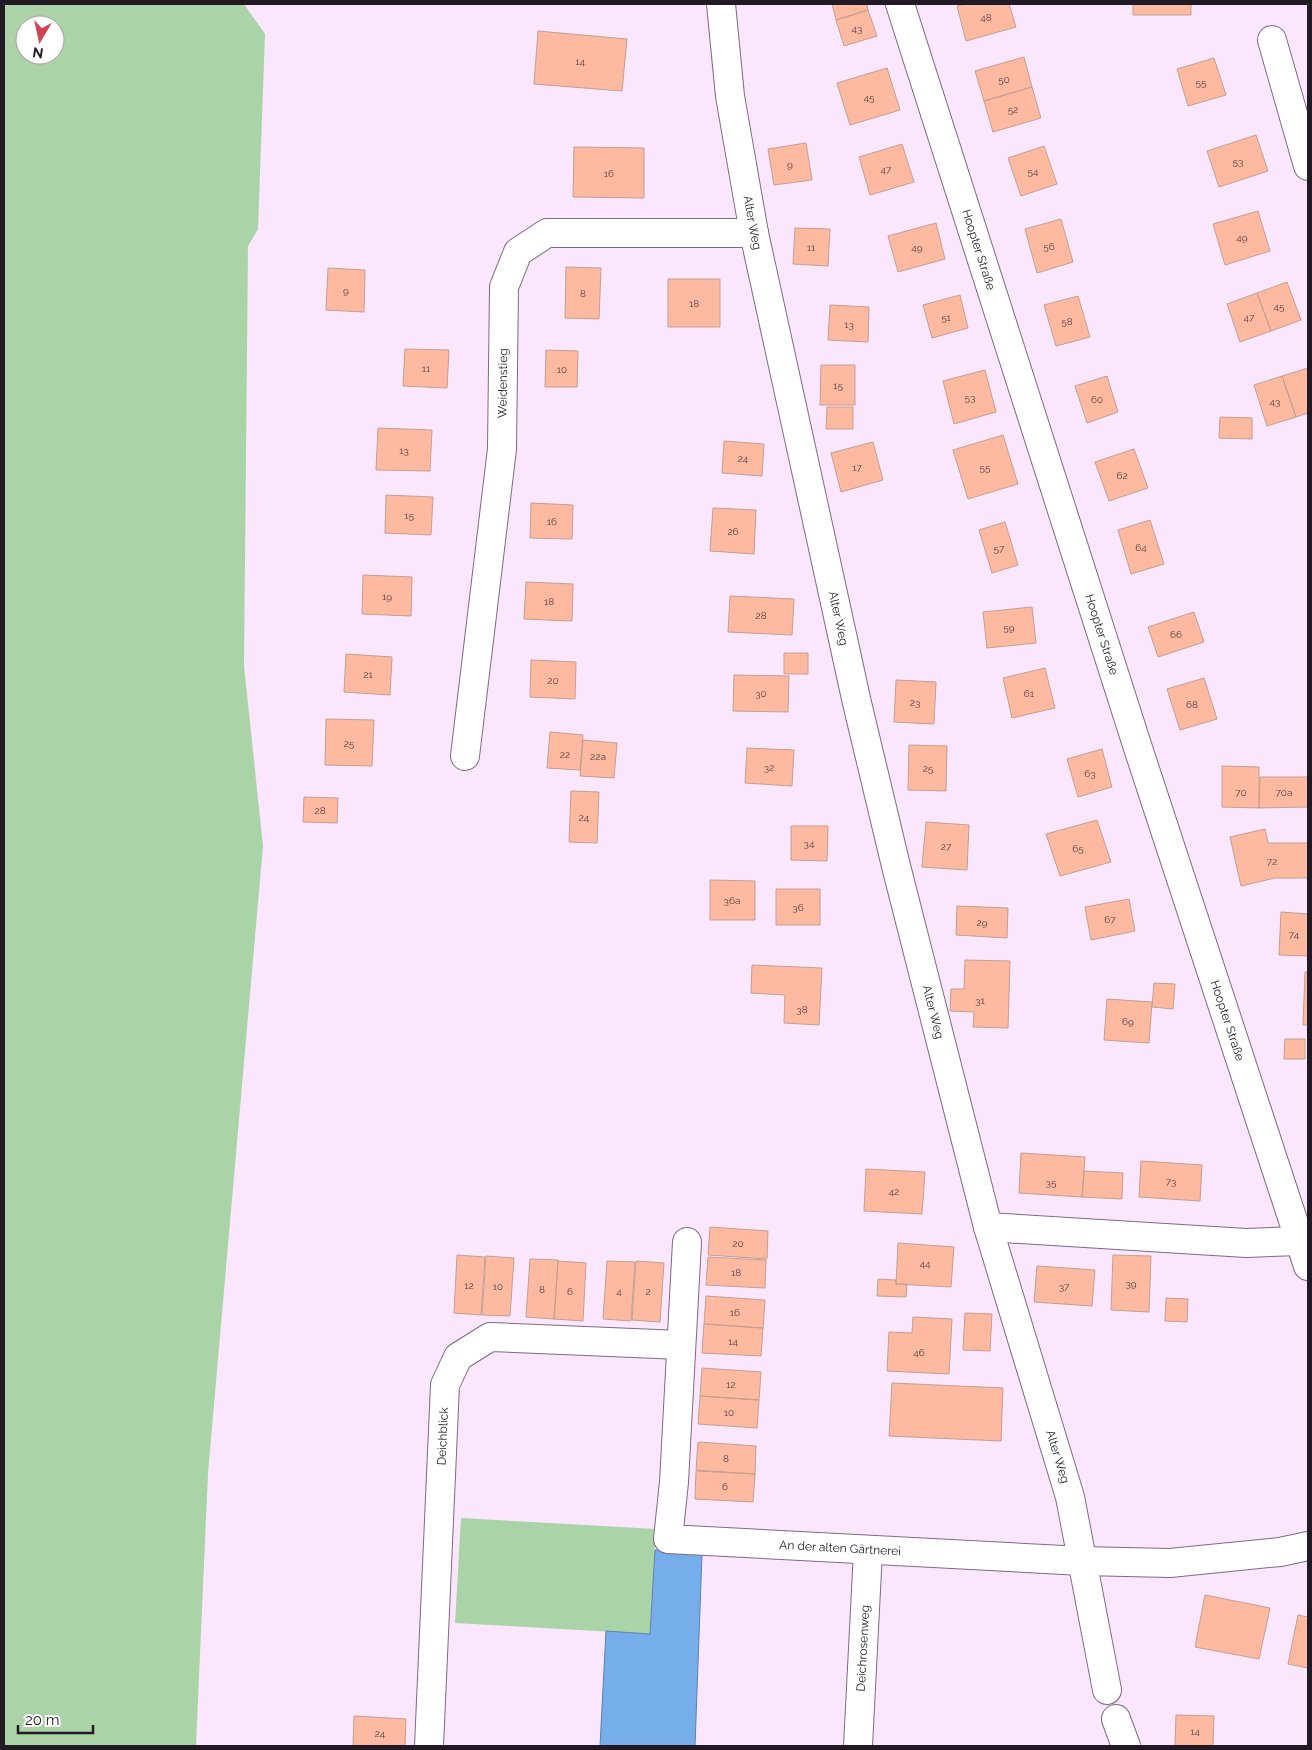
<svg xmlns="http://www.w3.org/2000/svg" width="1312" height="1750" viewBox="0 0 1312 1750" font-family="Raleway,sans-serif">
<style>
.green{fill:#aad4a7;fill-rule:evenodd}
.water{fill:#76aeeb;stroke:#5c81af}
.building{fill:#fdbaa0;stroke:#c29f91}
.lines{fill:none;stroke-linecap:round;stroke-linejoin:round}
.minor-casing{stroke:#7e6983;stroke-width:30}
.tertiary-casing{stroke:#7e6983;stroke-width:30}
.minor{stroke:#fff;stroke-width:28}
.tertiary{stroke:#fff;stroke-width:28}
.labels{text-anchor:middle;stroke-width:4;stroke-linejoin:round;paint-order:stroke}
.number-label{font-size:10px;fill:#584142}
.street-label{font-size:12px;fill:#211923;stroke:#fff}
</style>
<rect width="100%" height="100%" fill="#fae7fe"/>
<path class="green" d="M4 4H244L265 34 258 229 248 246 244 666 263 846 208 1473 196 1746H4ZM25 25H55V55H25Z
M461 1518 656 1529 650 1634 455 1623Z"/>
<path class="water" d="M655 1550 702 1554 695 1746H600L606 1631 650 1634Z"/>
<path class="building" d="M832 4H867L868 10 836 20Z
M965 4H1009L1016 27 966 41 957 6Z
M1133 4H1191V15H1133Z
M868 10 877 36 844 46 836 20Z
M538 31 627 39 622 91 534 84Z
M1024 57 1032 87 984 101 975 71Z
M1214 58 1226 95 1188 106 1177 69Z
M887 68 900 110 850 125 837 83Z
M1032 87 1041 118 993 132 984 101Z
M1256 135 1268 171 1219 187 1207 151Z
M806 143 812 180 774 185 768 149Z
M902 144 914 182 870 195 859 157Z
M1044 146 1057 184 1021 196 1008 158Z
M574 147 644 148V198L573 197Z
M1258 211 1270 251 1225 265 1213 224Z
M1061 219 1073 262 1037 273 1025 229Z
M936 223 945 259 898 272 888 236Z
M795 228 830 229 828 266 793 264Z
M566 267 601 268 599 319 565 318Z
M328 268 365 270 364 312 326 310Z
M668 279H720V327H668Z
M1287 282 1301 320 1271 331 1257 293Z
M1257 293 1271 331 1240 342 1227 304Z
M960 295 968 328 932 338 923 305Z
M1078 296 1090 337 1056 346 1044 305Z
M830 305 869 307 868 342 828 340Z
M405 349 449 350 447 388 403 386Z
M546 350 578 351 577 387H545Z
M821 365H855V405H820Z
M1308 368V413L1296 417 1282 376Z
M985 370 996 412 954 424 943 381Z
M1107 376 1118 412 1087 423 1075 386Z
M1282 376 1296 417 1267 426 1254 385Z
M827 407H853V429H826Z
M1220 417 1252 418V439L1219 438Z
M378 428 432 430 430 471 376 470Z
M1003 435 1018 484 968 499 953 450Z
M724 441 764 444 762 476 722 473Z
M873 442 883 480 841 492 831 453Z
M1134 449 1148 488 1109 501 1095 462Z
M386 495 433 497 431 535 385 533Z
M531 503 573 505 572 539 530 538Z
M713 508 756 510 754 554 710 551Z
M1150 520 1164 564 1131 574 1118 530Z
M1005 522 1018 565 992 573 979 530Z
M363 575 412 577 411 616 362 614Z
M526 582 573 584 572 621 524 619Z
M730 596 794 599 792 635 728 632Z
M1032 607 1036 643 987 648 983 612Z
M1194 612 1204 642 1158 657 1148 627Z
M784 653H808V674H784Z
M346 654 392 657 390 695 344 692Z
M531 660 576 662 575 699 530 697Z
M1045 668 1055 708 1012 718 1003 678Z
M734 675 789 676 788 712 733 711Z
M1204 678 1217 719 1180 730 1167 689Z
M896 680 936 682 934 724 894 722Z
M326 719 374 720 372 766 325 765Z
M550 732 583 735 580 770 547 768Z
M583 740 617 743 614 778 580 776Z
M909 745 947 746 946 791 908 790Z
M747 748 794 750 792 786 745 783Z
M1102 749 1112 787 1078 797 1067 759Z
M1222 766 1259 767V808L1222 807Z
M1260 777H1308V807L1259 808Z
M571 791 599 792 597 843 569 842Z
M304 797 338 798 337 823 303 822Z
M1097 820 1111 862 1060 876 1046 834Z
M926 822 969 825 967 870 922 867Z
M791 826H828L827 861 791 860Z
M1265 829 1268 843H1308V878H1275L1241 886 1230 837Z
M710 880 755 881V920H710Z
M776 889H820V925H776Z
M1129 899 1135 931 1091 940 1085 907Z
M957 906 1008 908 1007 938 956 935Z
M1281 912 1308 914V956L1279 955Z
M965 960 1010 961 1008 1028 973 1027 974 1012 950 1011 951 989H964Z
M752 965 822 968 819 1025 784 1023 785 995 751 993Z
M1305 972H1308V1025H1303Z
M1154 983 1175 984 1173 1009 1152 1007Z
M1107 999 1152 1002 1149 1043 1104 1040Z
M1285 1039H1305V1059H1284Z
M1021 1153 1085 1157 1082 1197 1019 1193Z
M1141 1161 1202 1165 1200 1201 1139 1197Z
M866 1169 925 1172 922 1214 864 1211Z
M1084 1171 1123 1173 1122 1199 1082 1197Z
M710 1227 768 1231 767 1259 708 1255Z
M898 1243 954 1247 951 1287 896 1284Z
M457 1255 485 1257 481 1315 454 1313Z
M1113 1255 1151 1256 1149 1312 1111 1310Z
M486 1256 514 1258 510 1316 482 1315Z
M708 1257 766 1260 765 1288 706 1285Z
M530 1259 558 1260 554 1319 526 1317Z
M558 1261 586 1263 583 1321 554 1319Z
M607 1261 635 1262 631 1321 603 1319Z
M636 1261 664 1263 660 1322 632 1320Z
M1037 1266 1095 1270 1092 1306 1034 1302Z
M878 1279 896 1280V1284H907L906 1297 877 1296Z
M706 1296 765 1300 763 1328 704 1324Z
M1166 1298 1188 1299 1187 1322 1165 1321Z
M965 1313 992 1314 990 1351 963 1350Z
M913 1317 952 1319 949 1374 887 1371 889 1332 912 1333Z
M704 1324 763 1328 761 1356 702 1353Z
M702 1368 761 1372 759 1400 700 1396Z
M892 1383 1003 1388 1001 1441 889 1436Z
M700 1396 759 1400 757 1428 698 1424Z
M698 1442 756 1446 755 1474 696 1470Z
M696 1471 755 1474 753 1502 695 1499Z
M1205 1595 1270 1608 1259 1659 1195 1647Z
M1298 1615 1308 1617V1668L1288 1664Z
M1176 1715 1214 1716 1213 1746H1175Z
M354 1716 406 1719 405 1746H353Z"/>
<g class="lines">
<defs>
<g id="minor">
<path id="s1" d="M721 4 730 96 754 233 857 703 896 866 988 1227 1246 1243 1300 1241"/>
<path d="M1272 40 1308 166"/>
<path id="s2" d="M465 756 502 449 504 287 518 252 547 233H754"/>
<path id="s3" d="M988 1227 1070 1497 1107 1690"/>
<path id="s4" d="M687 1242 674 1482 668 1539 1082 1561 1170 1563 1280 1552 1308 1546"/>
<path d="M1116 1719 1126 1746"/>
<path id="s5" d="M429 1746 445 1385 458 1357 490 1337 681 1345"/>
<path id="s6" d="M858 1746 868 1551"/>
</g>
<g id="tertiary">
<path id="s7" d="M900 4 1138 748 1308 1266"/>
</g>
</defs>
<use href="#minor" class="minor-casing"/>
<use href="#tertiary" class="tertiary-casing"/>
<use href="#minor" class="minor"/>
<use href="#tertiary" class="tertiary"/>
</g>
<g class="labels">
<g class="number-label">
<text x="986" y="21">48</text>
<text x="857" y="32">43</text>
<text x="580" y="65">14</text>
<text x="1004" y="83">50</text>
<text x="1201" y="86">55</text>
<text x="869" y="101">45</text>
<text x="1013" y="113">52</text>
<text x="1238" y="165">53</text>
<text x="790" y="168">9</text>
<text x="886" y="173">47</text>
<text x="1033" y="175">54</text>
<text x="609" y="177">16</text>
<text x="1242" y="241">49</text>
<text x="1049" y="250">56</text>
<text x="811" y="251">11</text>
<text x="917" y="251">49</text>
<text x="346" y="294">9</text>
<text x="583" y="297">8</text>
<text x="694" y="307">18</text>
<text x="1279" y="310">45</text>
<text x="946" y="321">51</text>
<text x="1249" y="321">47</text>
<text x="1067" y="325">58</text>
<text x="849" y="328">13</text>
<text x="426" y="372">11</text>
<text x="562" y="373">10</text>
<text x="838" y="389">15</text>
<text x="970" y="401">53</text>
<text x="1097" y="403">60</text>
<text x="1275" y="405">43</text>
<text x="404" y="454">13</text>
<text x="743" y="462">24</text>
<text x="857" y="471">17</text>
<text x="985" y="471">55</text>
<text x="1122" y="479">62</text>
<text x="409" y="519">15</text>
<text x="552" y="525">16</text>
<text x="733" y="535">26</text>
<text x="1141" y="551">64</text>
<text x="999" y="552">57</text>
<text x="387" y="600">19</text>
<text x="549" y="605">18</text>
<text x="761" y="619">28</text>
<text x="1009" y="631">59</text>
<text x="1176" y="638">66</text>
<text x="368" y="678">21</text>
<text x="553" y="684">20</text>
<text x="761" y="697">30</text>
<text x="1029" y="697">61</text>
<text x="915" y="706">23</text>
<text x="1192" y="708">68</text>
<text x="349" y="747">25</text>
<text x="565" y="758">22</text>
<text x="598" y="760">22a</text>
<text x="769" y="771">32</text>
<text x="928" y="772">25</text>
<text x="1090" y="777">63</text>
<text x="1241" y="796">70</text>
<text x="1284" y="796">70a</text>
<text x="320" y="814">28</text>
<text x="584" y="821">24</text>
<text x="809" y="847">34</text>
<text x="946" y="850">27</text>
<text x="1078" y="852">65</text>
<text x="1272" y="865">72</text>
<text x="732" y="904">36a</text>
<text x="798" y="911">36</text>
<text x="1110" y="923">67</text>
<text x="982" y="926">29</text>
<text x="1294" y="938">74</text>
<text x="980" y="1004">31</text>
<text x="802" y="1013">38</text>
<text x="1128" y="1025">69</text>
<text x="1171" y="1185">73</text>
<text x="1051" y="1186">35</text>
<text x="894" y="1195">42</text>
<text x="738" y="1247">20</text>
<text x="925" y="1267">44</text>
<text x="736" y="1276">18</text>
<text x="1131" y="1287">39</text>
<text x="469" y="1289">12</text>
<text x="498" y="1290">10</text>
<text x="1064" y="1290">37</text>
<text x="542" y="1293">8</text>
<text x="570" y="1295">6</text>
<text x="619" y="1295">4</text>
<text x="648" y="1295">2</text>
<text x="735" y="1316">16</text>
<text x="733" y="1345">14</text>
<text x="919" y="1356">46</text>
<text x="731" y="1388">12</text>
<text x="729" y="1416">10</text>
<text x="726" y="1462">8</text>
<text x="725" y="1490">6</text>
<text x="1195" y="1735">14</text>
<text x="380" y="1737">24</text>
</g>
<g class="street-label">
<text dy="4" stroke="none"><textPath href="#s1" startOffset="221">Alter Weg</textPath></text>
<text dy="4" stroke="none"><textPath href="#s7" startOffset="258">Hoopter Straße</textPath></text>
<text dy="4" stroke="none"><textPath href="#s2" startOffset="375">Weidenstieg</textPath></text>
<text dy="4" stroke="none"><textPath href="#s1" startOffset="626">Alter Weg</textPath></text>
<text dy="4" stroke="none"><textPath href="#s7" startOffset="662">Hoopter Straße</textPath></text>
<text dy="4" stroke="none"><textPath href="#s1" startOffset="1031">Alter Weg</textPath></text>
<text dy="4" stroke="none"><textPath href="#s7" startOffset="1068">Hoopter Straße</textPath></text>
<text dy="4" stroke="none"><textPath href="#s5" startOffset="310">Deichblick</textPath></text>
<text dy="4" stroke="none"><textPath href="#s3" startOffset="240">Alter Weg</textPath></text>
<text dy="4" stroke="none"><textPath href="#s4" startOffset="470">An der alten Gärtnerei</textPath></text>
<text dy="4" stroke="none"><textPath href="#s6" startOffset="98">Deichrosenweg</textPath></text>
</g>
</g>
<rect width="1312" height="1750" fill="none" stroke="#211923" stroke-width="10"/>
<g transform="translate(40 40) rotate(189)"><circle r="24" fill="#ffffff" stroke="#a6a3a7"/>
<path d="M0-4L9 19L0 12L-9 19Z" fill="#d44353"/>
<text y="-8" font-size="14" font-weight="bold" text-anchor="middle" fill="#211923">N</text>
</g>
<path d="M18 1725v8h75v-8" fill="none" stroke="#211923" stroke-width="2.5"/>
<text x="25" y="1725" font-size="15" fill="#211923" stroke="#ffffff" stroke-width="4" paint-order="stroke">20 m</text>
</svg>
